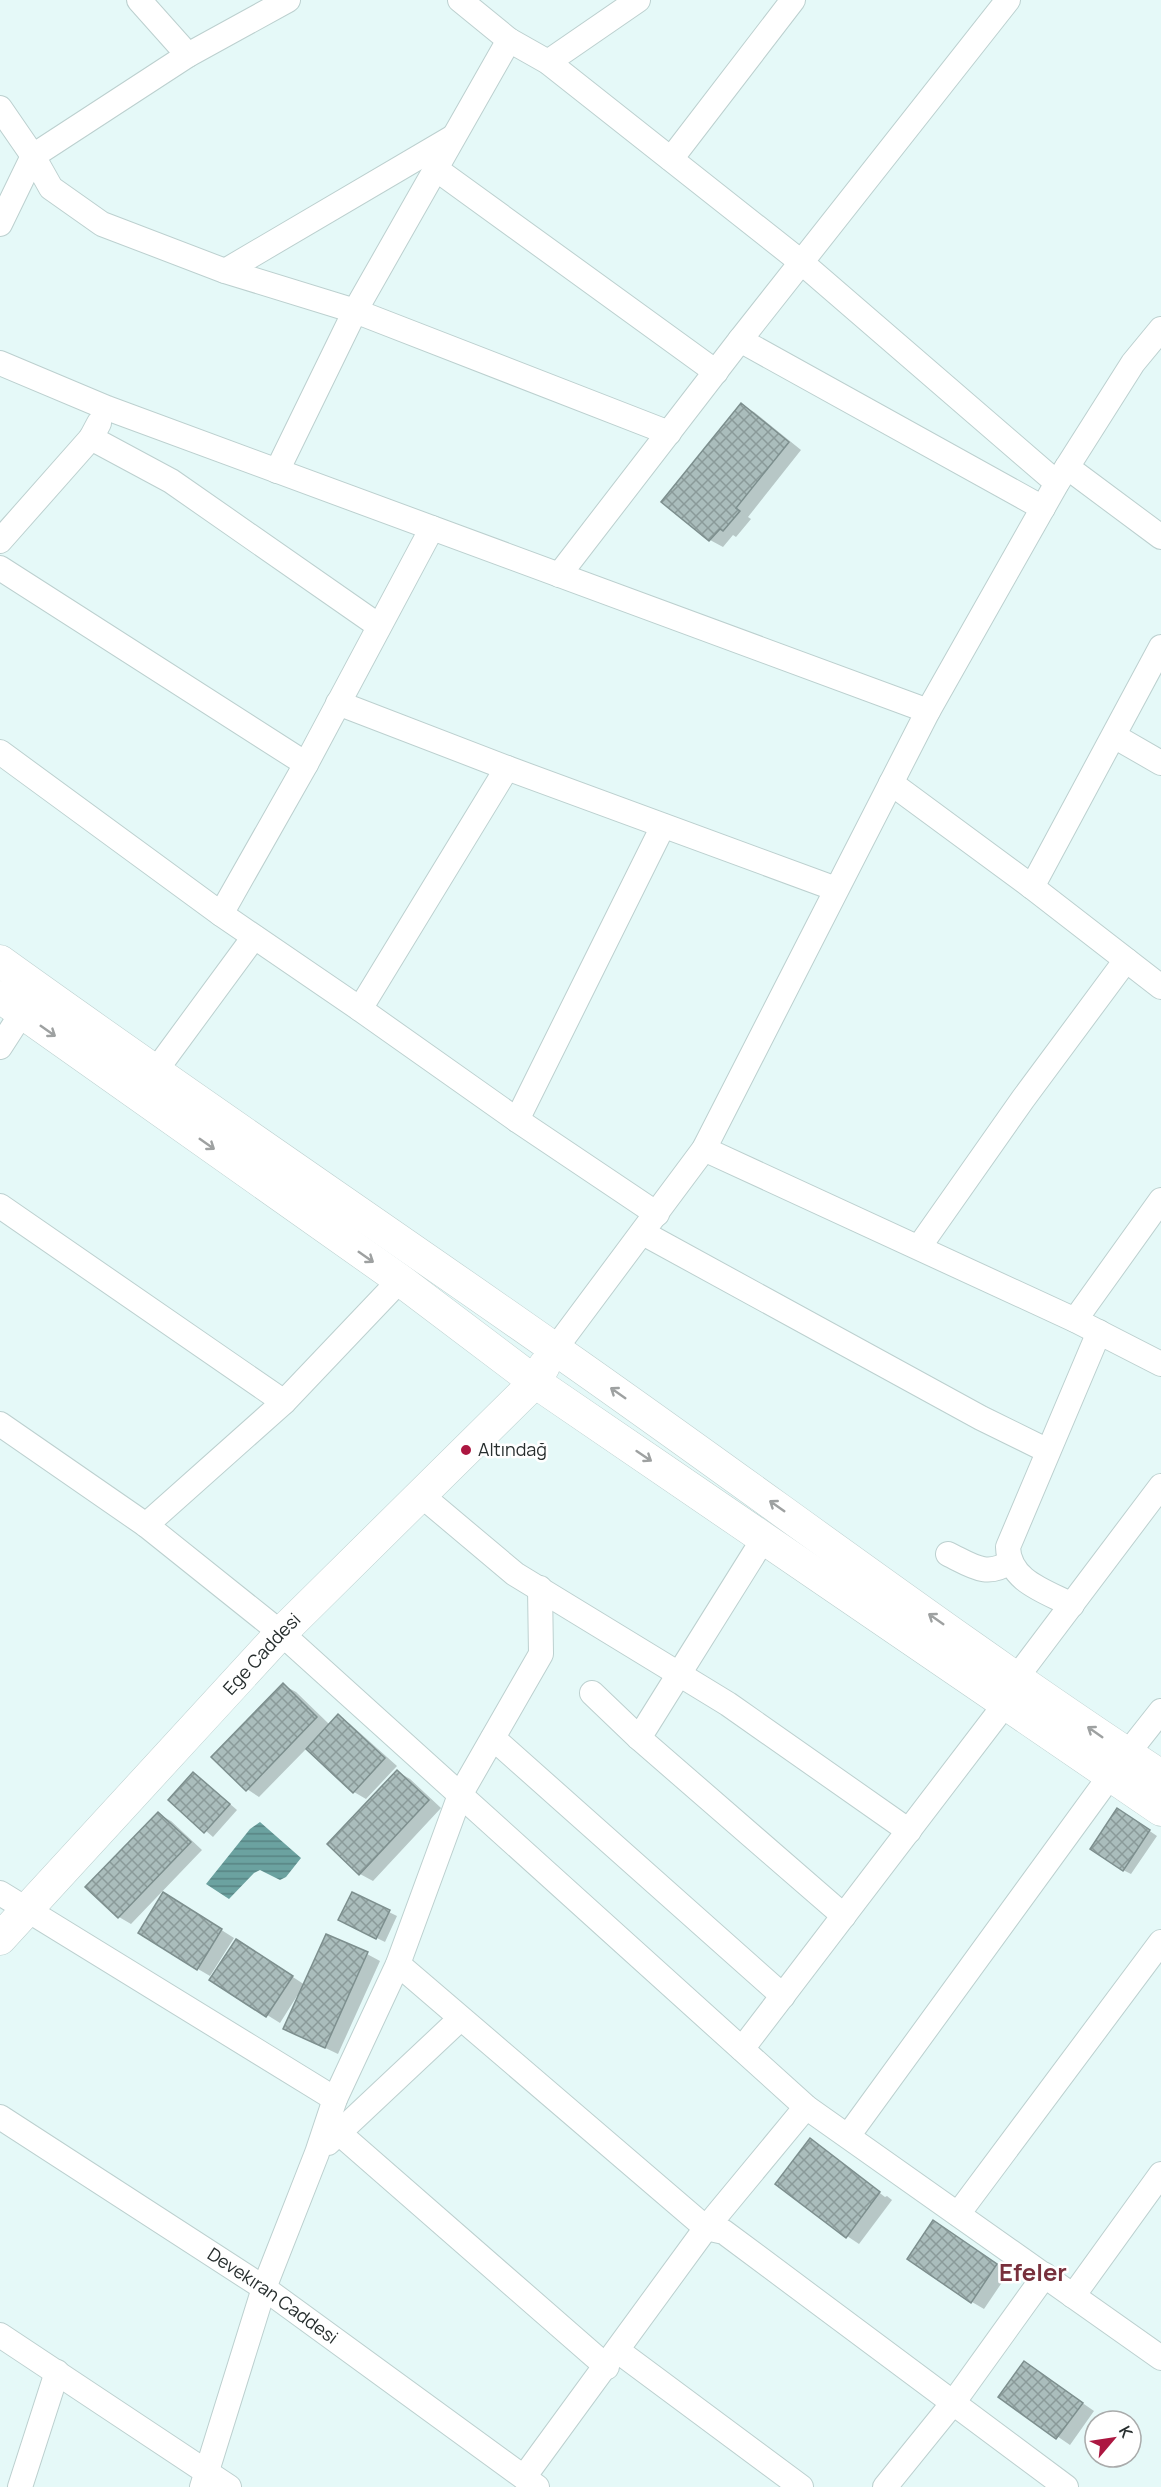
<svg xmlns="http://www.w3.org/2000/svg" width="1161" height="2487" viewBox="0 0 1161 2487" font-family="Manrope,sans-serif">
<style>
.water{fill:url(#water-rules)}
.shadow{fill:#0003}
.building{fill:url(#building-cross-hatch);stroke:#7d8f8e;stroke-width:1.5}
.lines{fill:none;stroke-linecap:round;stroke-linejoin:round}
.minor-casing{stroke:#bcd0cf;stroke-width:26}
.major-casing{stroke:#bcd0cf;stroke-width:33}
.minor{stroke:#fff;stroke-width:24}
.major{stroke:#fff;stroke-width:32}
.oneway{stroke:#9ea1a1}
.poi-dot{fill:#ac1741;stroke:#fff;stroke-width:2}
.labels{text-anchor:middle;stroke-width:5;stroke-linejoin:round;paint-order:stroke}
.poi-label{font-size:18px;fill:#272e2e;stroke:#fff;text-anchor:start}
.street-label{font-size:18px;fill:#272e2e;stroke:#fff}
.district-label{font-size:24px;font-weight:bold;fill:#78303c;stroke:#fff}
</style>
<defs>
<pattern id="water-rules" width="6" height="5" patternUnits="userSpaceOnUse" patternTransform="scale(1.5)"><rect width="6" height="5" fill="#6ba2a0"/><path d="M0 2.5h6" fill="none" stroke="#588483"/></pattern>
<pattern id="building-cross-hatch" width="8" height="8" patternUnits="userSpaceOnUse" patternTransform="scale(1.5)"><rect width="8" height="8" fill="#aabdbc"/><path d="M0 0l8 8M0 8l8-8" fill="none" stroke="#8a9a99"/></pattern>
</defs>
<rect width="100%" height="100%" fill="#e5f9f8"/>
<path class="water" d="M260 1822 301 1858 286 1877 280 1880 260 1870 254 1873 229 1899 206 1884 250 1829Z"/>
<path class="shadow" d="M741 405 754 412 801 450 748 517 751 519 736 537 733 535 723 547 710 540 663 502Z
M283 1685 296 1692 330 1725 338 1716 350 1724 397 1766 366 1799 354 1792 307 1748 259 1797 247 1789Z
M398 1772 410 1779 441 1808 373 1881 360 1874 329 1844Z
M194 1773 237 1810 213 1837 170 1800Z
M158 1814 171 1821 202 1850 131 1924 119 1917Z
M1126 1815 1157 1836 1131 1874 1123 1870Z
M352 1894 397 1916 385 1942 348 1924Z
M176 1901 234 1938 210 1976 198 1969Z
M249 1948 305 1985 367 1954 380 1961 338 2054 298 2035 299 1997 297 1996 280 2023 211 1980Z
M810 2140 885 2197 887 2196 892 2200 859 2244 847 2236Z
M946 2230 1009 2272 984 2309 972 2302Z
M1025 2363 1094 2411 1070 2445 1000 2397Z"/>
<path class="building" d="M741 403 789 442 736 508 740 511 723 531 720 529 709 541 661 502Z
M283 1683 317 1717 246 1791 211 1757Z
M338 1714 385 1758 353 1793 306 1749Z
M397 1770 429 1800 359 1875 327 1844Z
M193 1772 230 1804 204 1833 168 1800Z
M1117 1808 1150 1830 1123 1871 1090 1849Z
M158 1812 191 1842 118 1918 85 1887Z
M163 1892 222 1929 197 1970 138 1933Z
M352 1892 390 1910 376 1939 338 1920Z
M326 1934 368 1952 325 2048 283 2029Z
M236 1939 293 1976 266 2017 209 1980Z
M810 2138 880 2192 846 2238 775 2184Z
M933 2220 997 2264 971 2303 907 2259Z
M1024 2361 1083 2403 1056 2439 998 2397Z"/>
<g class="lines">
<defs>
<g id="minor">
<path d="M139 0 188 55"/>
<path d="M460 0 509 40 548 62 801 262 1057 483"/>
<path d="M548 62 638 0"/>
<path d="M0 108 33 156 51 188 102 224 225 271 355 311 669 433"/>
<path d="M671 159 793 0"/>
<path d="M436 169 716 372"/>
<path d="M0 224 33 156 188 55 288 0"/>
<path d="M225 271 453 137"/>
<path d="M740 340 1043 508"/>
<path d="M0 363 107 408 928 711"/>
<path d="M91 438 171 481 379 626"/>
<path d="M1067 467 1161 537"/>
<path d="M277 471 355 311 509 40"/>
<path d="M0 541 91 438 99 423"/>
<path d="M0 568 306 764"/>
<path d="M559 575 740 340 1008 0"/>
<path d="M338 703 507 768 836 889"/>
<path d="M1114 736 1161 763"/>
<path d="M0 752 221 914 360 1009 517 1120 657 1214"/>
<path d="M891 783 1032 887 1161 987"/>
<path d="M1032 887 1161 647"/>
<path d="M221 914 306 764 432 528"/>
<path d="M360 1009 507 768"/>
<path d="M0 1047 22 1013"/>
<path d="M154 1073 254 937"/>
<path d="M517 1120 663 826"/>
<path d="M704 1149 1075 1320 1161 1364"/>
<path d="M0 1206 284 1402"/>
<path d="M643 1233 981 1418 1048 1451"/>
<path d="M919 1247 1023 1099 1126 960"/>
<path d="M1075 1320 1161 1200"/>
<path d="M555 1349 704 1149 928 711 1057 483 1133 363 1161 329"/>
<path d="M0 1424 146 1525 281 1633 806 2107 1161 2358"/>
<path d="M421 1495 515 1574 728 1704 909 1831"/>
<path d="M146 1525 284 1402 400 1280"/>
<path d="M948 1554C971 1565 986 1578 1010 1562"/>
<path d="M1072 1605C1045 1591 1009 1581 1008 1547L1099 1332"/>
<path d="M1017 1677 1161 1486"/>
<path d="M592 1693 639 1738 844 1916"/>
<path d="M493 1738 783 1996"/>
<path d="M639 1738 764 1538"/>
<path d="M1127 1754 1161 1711"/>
<path d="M0 1893 335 2099"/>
<path d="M398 1964 706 2228 724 2232 1066 2487"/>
<path d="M742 2049 1006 1703"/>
<path id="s1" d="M0 2117 264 2288 537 2487"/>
<path d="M339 2133 607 2367"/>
<path d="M848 2136 1110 1776"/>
<path d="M328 2143 460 2019"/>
<path d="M958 2214 1161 1942"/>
<path d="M1073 2296 1161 2174"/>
<path d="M0 2335 229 2487"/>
<path d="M618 2351 801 2487"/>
<path d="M524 2477 706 2228 806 2107"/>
<path d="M20 2487 57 2372"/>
<path d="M202 2487 264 2288 317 2153 335 2099 398 1964 460 1795 541 1654 540 1588"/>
<path d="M885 2487 953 2403 1045 2275"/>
</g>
<g id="major">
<path d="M0 961C183 1093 370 1219 555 1349 757 1490 955 1641 1161 1776"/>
<path d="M0 997 400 1280 535 1382 1161 1810"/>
<path id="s2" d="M0 1939 281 1633 535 1382 544 1366"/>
</g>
</defs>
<use href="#minor" class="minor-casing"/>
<use href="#major" class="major-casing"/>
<use href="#minor" class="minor"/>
<use href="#major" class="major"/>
</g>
<defs><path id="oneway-shaft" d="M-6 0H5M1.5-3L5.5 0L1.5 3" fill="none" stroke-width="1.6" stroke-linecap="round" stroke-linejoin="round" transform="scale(1.5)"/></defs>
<g class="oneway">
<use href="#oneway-shaft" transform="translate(48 1031) rotate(35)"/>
<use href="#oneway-shaft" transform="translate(207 1144) rotate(35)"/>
<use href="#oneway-shaft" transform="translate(366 1257) rotate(35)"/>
<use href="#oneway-shaft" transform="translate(618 1393) rotate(-145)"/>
<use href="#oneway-shaft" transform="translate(644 1456) rotate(34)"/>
<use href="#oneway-shaft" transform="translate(777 1506) rotate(-145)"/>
<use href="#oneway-shaft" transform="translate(936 1619) rotate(-145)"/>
<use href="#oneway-shaft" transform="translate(1095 1732) rotate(-145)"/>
</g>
<circle class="poi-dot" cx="466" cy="1450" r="6"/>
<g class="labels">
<g class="poi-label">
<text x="478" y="1456">Altındağ</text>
</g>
<g class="street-label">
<text dy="6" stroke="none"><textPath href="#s2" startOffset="387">Ege Caddesi</textPath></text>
<text dy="6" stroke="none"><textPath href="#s1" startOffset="326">Devekıran Caddesi</textPath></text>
</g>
<g class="district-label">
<text x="1033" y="2281">Efeler</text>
</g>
</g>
<g transform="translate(1113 2439) rotate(61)"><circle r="28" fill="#ffffff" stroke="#a9abab" stroke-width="1.5"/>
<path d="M0-4.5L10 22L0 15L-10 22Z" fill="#ac1741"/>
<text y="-9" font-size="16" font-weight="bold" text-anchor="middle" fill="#272e2e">K</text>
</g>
</svg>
